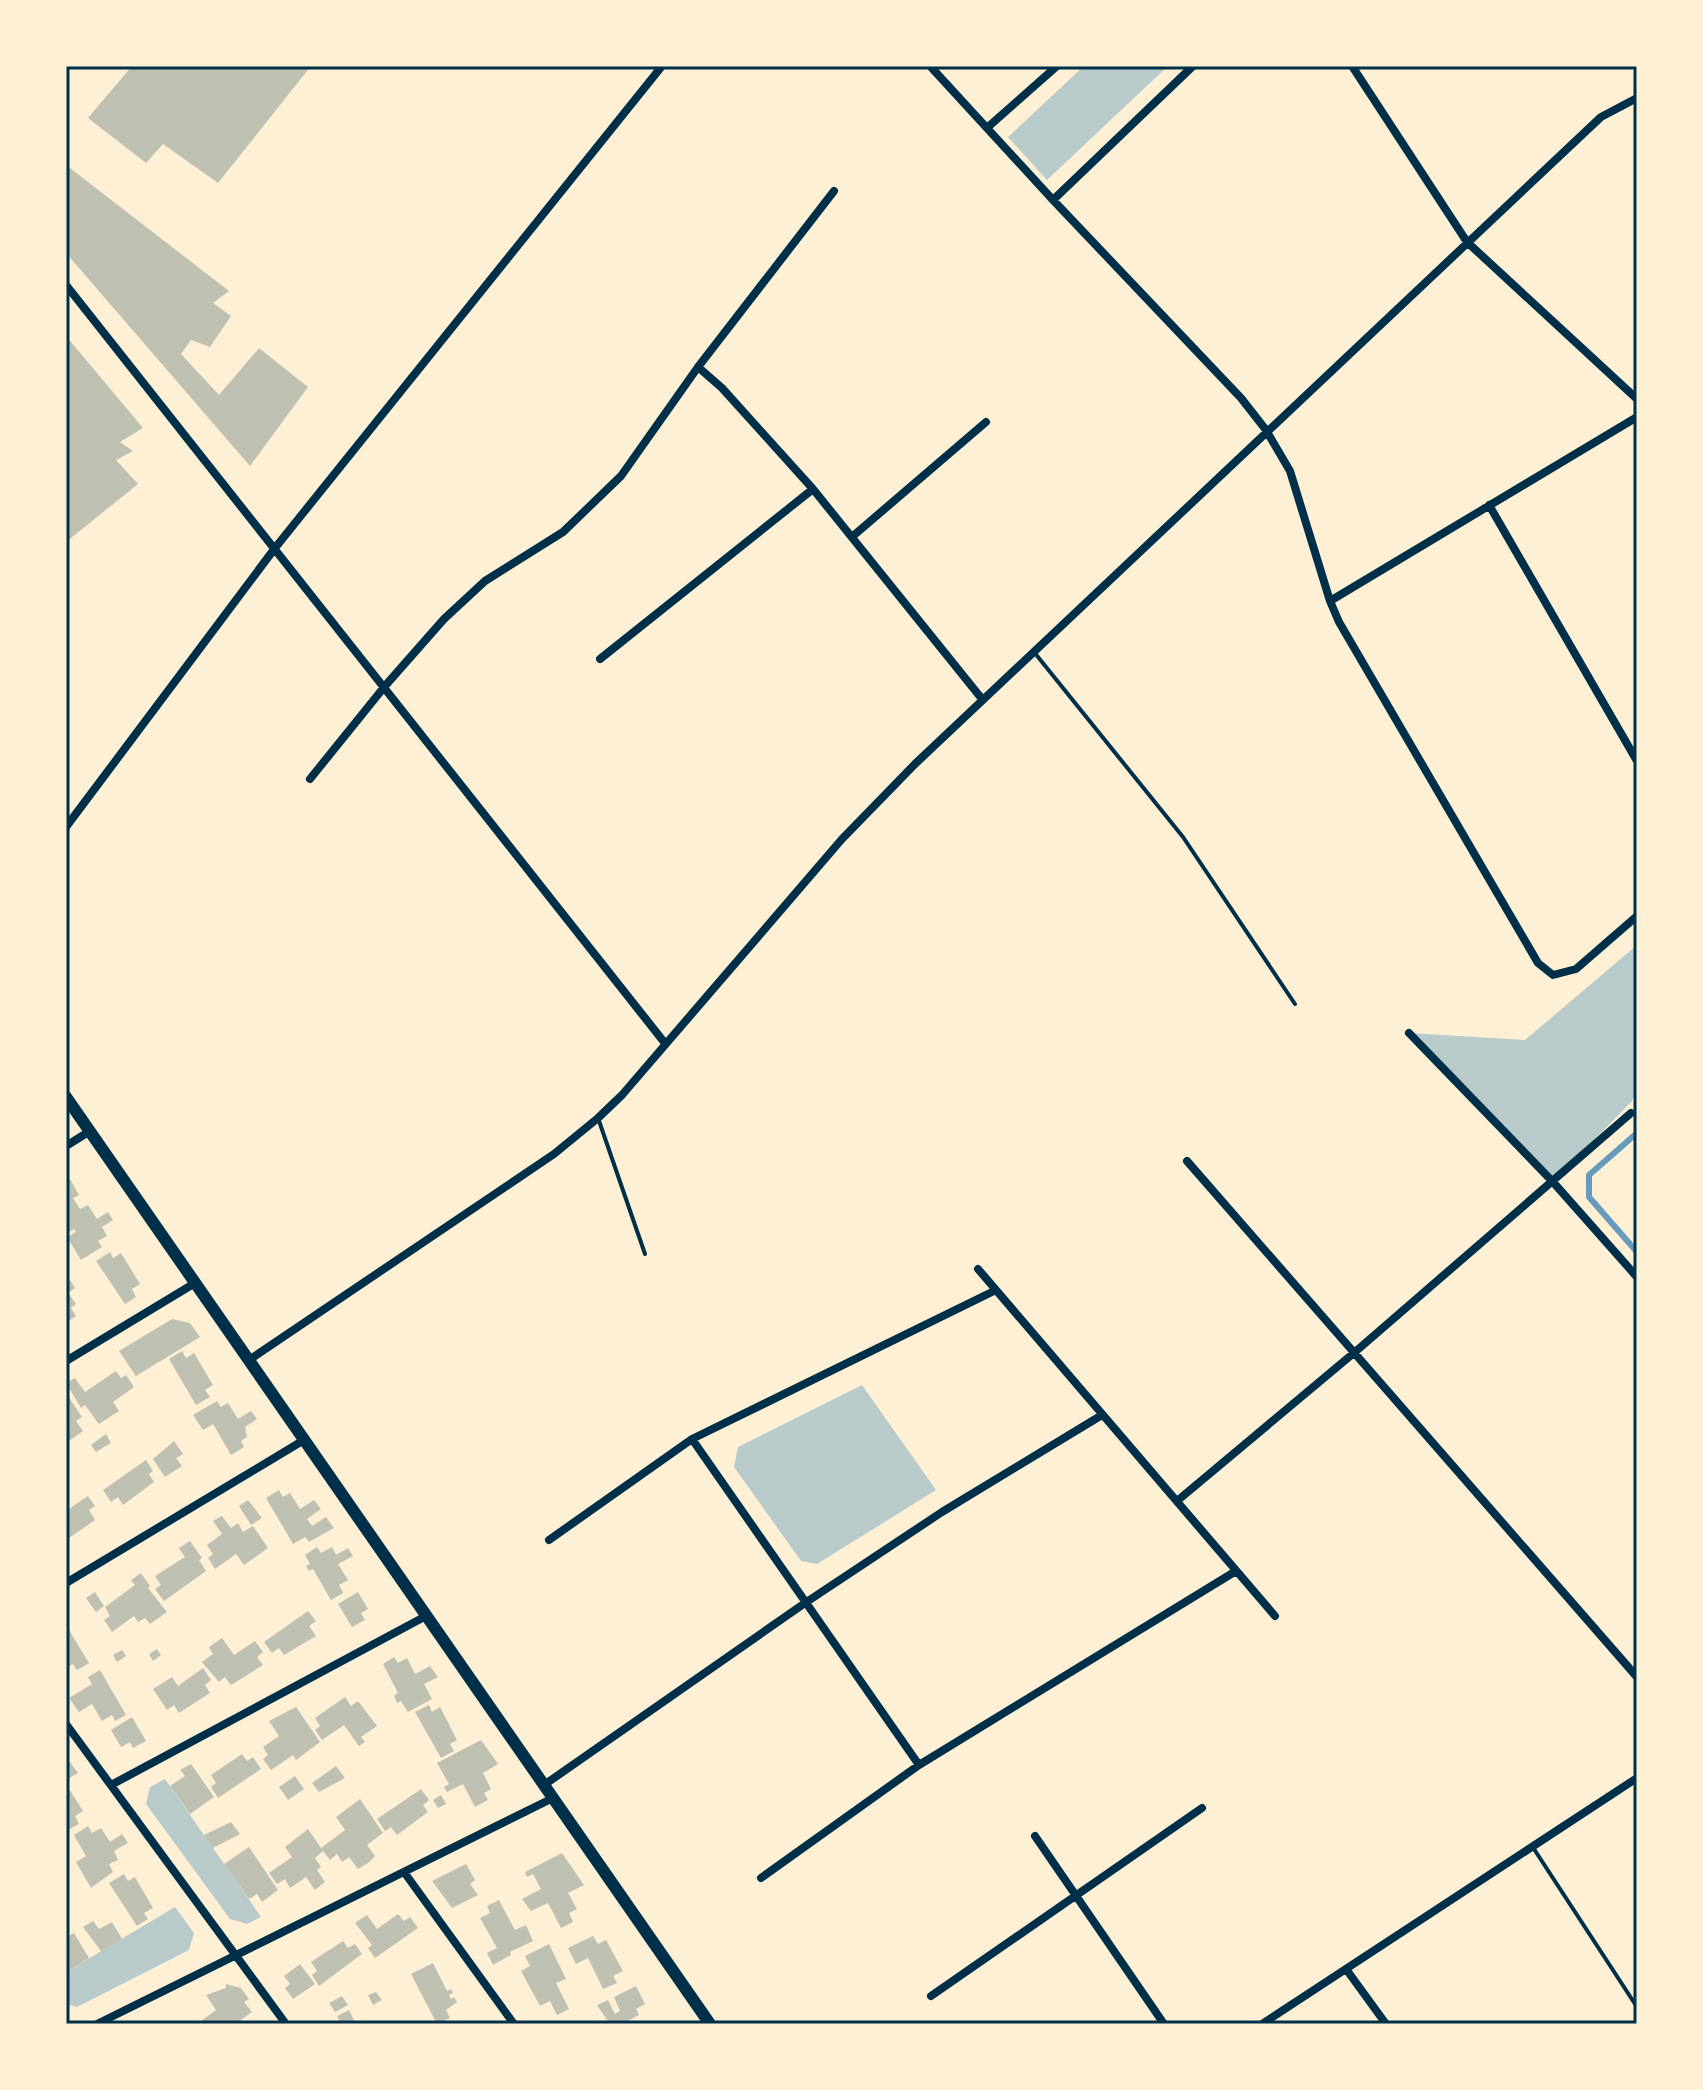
<svg xmlns="http://www.w3.org/2000/svg" width="1703" height="2090" viewBox="0 0 1703 2090" font-family="'Fira Sans Condensed',sans-serif">
<style>
.green{fill:#b9caca}
.lines{fill:none;stroke-linecap:round;stroke-linejoin:round}
.stream{stroke:#669bbc;stroke-width:6}
.building{fill:#bec0b2}
.service{stroke:#003049;stroke-width:4}
.minor{stroke:#003049;stroke-width:8}
.secondary{stroke:#003049;stroke-width:12}
.neatline{fill:none;stroke:#003049;stroke-width:3}
</style>
<rect width="100%" height="100%" fill="#fdf0d5"/>
<path class="green" d="M1084 66H1168L1047 180 1008 137Z
M1637 945V1086L1632 1101 1553 1182 1409 1033 1525 1040Z
M862 1385 936 1490 817 1564 801 1561 734 1467 738 1447Z
M165 1779 261 1917 247 1924 230 1919 146 1804 150 1787Z
M175 1907 194 1933 189 1950 77 2007 66 2004V1972Z"/>
<g class="lines">
<path class="stream" d="M1637 1133 1589 1175V1197L1637 1252"/>
</g>
<path class="building" d="M132 66H311L218 183 163 144 146 163 88 118Z
M66 165 229 291 213 303 231 316 210 347 191 340 181 354 219 395 259 348 308 387 250 466 66 253Z
M66 336 143 428 120 442 133 451 116 460 138 484 66 542Z
M70 1179 79 1195 73 1198 80 1209 88 1205 97 1219 108 1212 113 1220 102 1227 107 1236 98 1241 102 1247 81 1260 67 1237 76 1232 74 1229 66 1234V1181Z
M110 1252 113 1258 121 1253 140 1284 132 1289 136 1297 125 1304 96 1261Z
M70 1280 75 1288 68 1293 76 1304 71 1308 76 1316 66 1323V1283Z
M172 1319 190 1323 200 1337 136 1376 119 1351Z
M182 1351 186 1358 194 1353 213 1385 205 1390 210 1397 196 1405 169 1359Z
M116 1371 121 1378 126 1375 134 1387 113 1402 119 1411 99 1424 85 1405 81 1408 66 1383 75 1378 85 1392Z
M66 1393 82 1417 76 1421 83 1431 66 1443Z
M217 1401 221 1407 228 1403 238 1419 251 1411 257 1419 245 1427 247 1437 241 1441 244 1447 231 1455 213 1424 203 1430 193 1415Z
M106 1434 111 1443 96 1452 91 1445Z
M174 1441 183 1454 176 1458 182 1466 165 1477 153 1459Z
M146 1460 153 1471 149 1474 154 1482 123 1505 118 1497 111 1502 103 1490Z
M279 1490 283 1497 290 1493 300 1509 314 1500 321 1509 307 1519 312 1526 326 1517 334 1528 309 1542 305 1537 293 1544 266 1498Z
M88 1496 95 1506 89 1510 95 1520 66 1540V1511Z
M248 1500 262 1518 251 1525 239 1506Z
M222 1516 231 1528 238 1523 243 1532 253 1526 268 1548 244 1565 236 1554 215 1569 208 1558 213 1554 207 1545 222 1534 213 1521Z
M190 1541 202 1558 199 1560 206 1571 164 1601 155 1589 161 1585 155 1576 185 1557 179 1548Z
M317 1547 321 1553 332 1547 336 1555 348 1548 353 1556 338 1564 348 1580 339 1585 343 1593 331 1600 313 1569 309 1571 306 1566 310 1564 305 1555Z
M141 1573 150 1586 148 1588 167 1612 150 1624 145 1618 138 1622 134 1616 112 1632 104 1620 110 1616 105 1607 135 1585 131 1580Z
M95 1592 104 1606 96 1612 86 1598Z
M358 1592 368 1609 361 1613 365 1620 352 1627 338 1604Z
M308 1611 316 1621 309 1626 316 1636 284 1655 279 1648 272 1653 264 1642Z
M66 1625 89 1663 77 1670 73 1664 66 1668Z
M222 1638 234 1655 255 1641 263 1652 257 1657 263 1665 231 1685 225 1677 219 1682 202 1662 213 1654 209 1647Z
M157 1649 161 1655 153 1661 149 1654Z
M122 1650 126 1656 117 1662 113 1655Z
M394 1657 398 1663 407 1658 415 1674 430 1666 438 1677 424 1684 432 1699 408 1712 401 1701 397 1703 394 1696 398 1693 383 1664Z
M203 1668 211 1680 205 1685 210 1693 179 1713 174 1705 167 1710 153 1689 172 1677 178 1686Z
M100 1670 126 1715 115 1721 112 1715 102 1721 92 1704 79 1712 69 1698 92 1684 88 1677Z
M345 1697 351 1706 358 1701 377 1726 361 1737 365 1742 359 1746 344 1725 322 1740 315 1730 320 1726 315 1718Z
M429 1705 432 1712 440 1707 457 1740 450 1744 454 1751 441 1758 415 1712Z
M296 1707 320 1742 296 1760 293 1755 271 1770 263 1759 268 1755 263 1747 279 1736 269 1721Z
M132 1717 146 1741 133 1748 130 1742 121 1747 111 1730Z
M481 1740 498 1764 483 1773 491 1789 484 1793 488 1800 475 1807 463 1784 447 1792 444 1787 449 1784 437 1763Z
M242 1754 247 1761 253 1757 261 1769 218 1798 211 1787 216 1783 211 1775Z
M70 1762 78 1773 66 1780V1764Z
M191 1764 214 1797 190 1814 170 1786 185 1776 180 1770Z
M336 1766 345 1778 319 1792 312 1783Z
M295 1776 304 1789 288 1800 279 1787Z
M66 1784 83 1811 75 1816 79 1824 66 1831Z
M421 1789 429 1800 423 1805 428 1812 397 1835 391 1827 385 1831 377 1819Z
M441 1795 446 1804 438 1808 433 1800Z
M360 1799 383 1833 367 1845 375 1856 368 1863 358 1869 349 1857 342 1862 337 1854 330 1860 323 1851 315 1858 321 1867 317 1870 325 1882 315 1890 306 1877 290 1888 285 1879 277 1884 269 1873 292 1857 285 1847 308 1829 321 1848 345 1830 336 1817Z
M231 1822 240 1834 213 1848 204 1835Z
M88 1826 92 1833 101 1828 110 1842 122 1834 128 1843 114 1851 118 1860 109 1864 113 1872 91 1888 76 1862 86 1856 74 1835Z
M249 1847 278 1890 262 1902 257 1894 249 1899 224 1864Z
M562 1853 584 1885 568 1893 577 1909 569 1913 573 1922 561 1928 548 1903 531 1911 522 1899 541 1889 533 1874 527 1877 525 1872Z
M466 1864 475 1880 470 1884 478 1895 452 1908 432 1881Z
M124 1874 128 1881 135 1877 153 1908 144 1913 148 1919 137 1926 109 1883Z
M499 1900 515 1930 526 1925 533 1941 510 1952 511 1955 493 1965 487 1953 497 1948 480 1918 490 1913 487 1906Z
M398 1914 404 1921 410 1917 418 1928 375 1958 368 1948 372 1945 355 1923 367 1915 377 1929Z
M93 1921 99 1929 112 1922 122 1939 101 1951 83 1927Z
M74 1933 89 1958 66 1972V1937Z
M593 1936 598 1944 606 1940 623 1971 613 1976 617 1983 603 1989 588 1958 576 1964 568 1948Z
M343 1941 348 1948 355 1944 362 1954 319 1986 312 1975 317 1971 311 1962Z
M549 1944 566 1979 556 1983 569 2009 557 2015 550 2001 540 2006 521 1971 530 1966 525 1956Z
M433 1963 447 1991 451 1989 453 1993 449 1995 451 1999 454 1997 457 2002 446 2010 450 2018 437 2024 411 1974Z
M300 1964 315 1984 293 1999 285 1988 290 1984 284 1976Z
M226 1984 241 1988 249 1999 244 2002 252 2012 235 2024H203L201 2021 216 2010 206 1995 226 1988Z
M636 1986 645 2004 636 2009 639 2015 626 2022 610 2024 597 2005 608 2000 615 2014 620 2011 614 1997Z
M376 1992 382 2000 373 2005 368 1995Z
M342 1996 348 2005 335 2012 329 2003Z
M349 2010 356 2024H337L340 2022 337 2016Z"/>
<g class="lines">
<path class="service" d="M1034 652 1183 837 1295 1004
M598 1118 645 1254
M1534 1849 1637 2007"/>
<path class="minor" d="M930 66 1053 200 1241 398 1266 430 1290 471 1330 601 1339 622 1538 963 1553 975 1576 969 1637 916
M1352 66 1467 242 1637 399
M988 127 1057 66
M1053 200 1193 66
M66 285 664 1042
M698 367 722 388 813 489 982 699
M1489 505 1637 761
M853 536 986 422
M1330 601 1637 417
M600 659 813 489
M310 779 385 686 444 619 485 581 563 532 621 476 698 367 834 191
M66 827 275 548 662 66
M1409 1033 1553 1182 1637 1277
M66 1146 90 1131
M1187 1161 1637 1677
M978 1269 1275 1616
M249 1360 554 1154 598 1118 622 1095 842 839 915 764 1601 117 1637 98
M66 1361 195 1283
M692 1439 919 1765
M1177 1501 1355 1352 1631 1113
M549 1540 692 1439 996 1290
M66 1583 304 1440
M66 1724 286 2024
M111 1785 426 1616
M544 1785 805 1603 942 1512 1102 1415
M1035 1836 1164 2024
M404 1872 514 2024
M761 1878 919 1765 1236 1571
M1346 1969 1386 2024
M931 1996 1202 1808
M97 2024 553 1798
M1262 2024 1637 1778"/>
<path class="secondary" d="M66 1097 710 2024"/>
</g>
<rect width="1703" height="2090" fill="none" stroke="#fdf0d5" stroke-width="136"/>
<rect x="68" y="68" width="1567" height="1954" class="neatline"/>
</svg>
